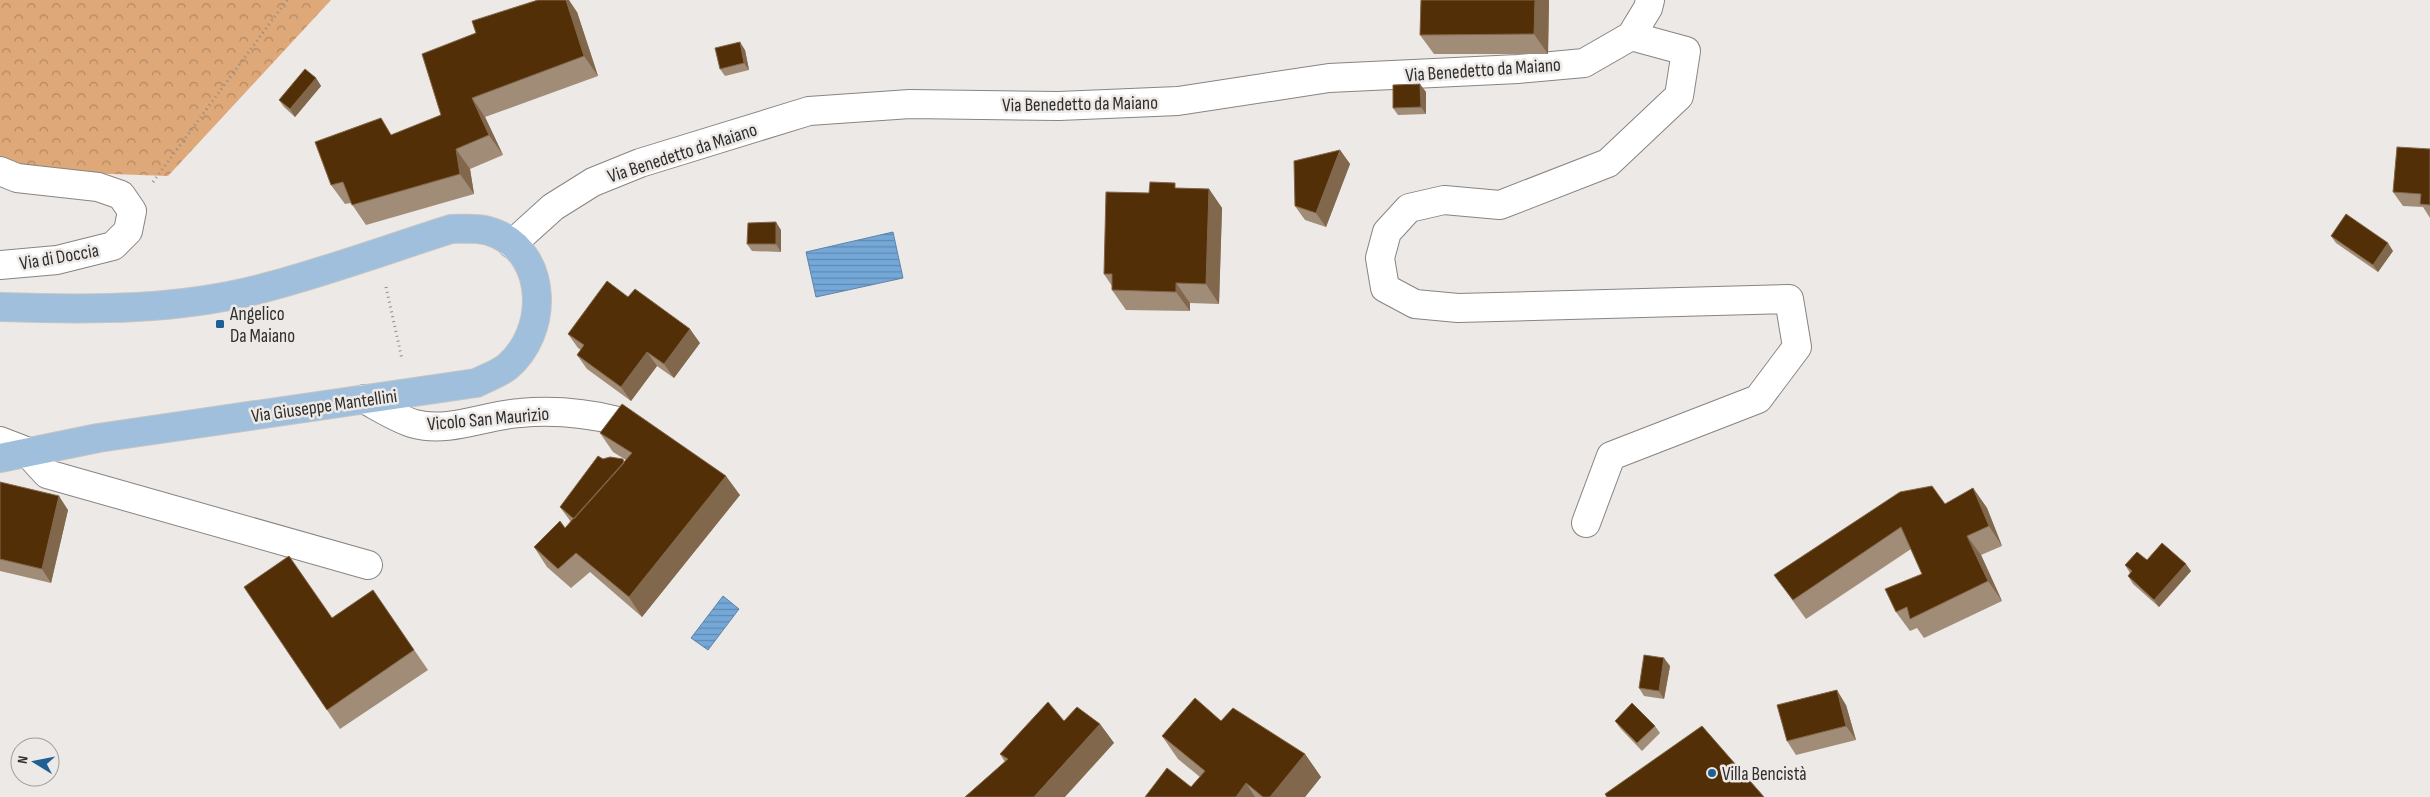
<svg xmlns="http://www.w3.org/2000/svg" width="2430" height="797" viewBox="0 0 2430 797" font-family="'Sofia Sans Condensed',sans-serif">
<style>
.forest{fill:url(#forest-crowns)}
.water{fill:url(#water-rules);stroke:#6084a5}
.lines{fill:none;stroke-linecap:round;stroke-linejoin:round}
.minor-casing{stroke:#888481;stroke-width:30}
.major-casing{stroke:#c5c5c4;stroke-width:30}
.path{stroke:#8e8c8a;stroke-width:3;stroke-dasharray:1 4;stroke-linecap:butt}
.minor{stroke:#fff;stroke-width:28}
.major{stroke:#a0bfdc;stroke-width:28}
.wall{fill:#a08c77}
.shaded-wall{fill:#81674b}
.building{fill:#532f08;stroke:#81674b}
.poi-dot{fill:#1e5f95;stroke:#ede9e6;stroke-width:2}
.labels{text-anchor:middle;stroke-width:5;stroke-linejoin:round;paint-order:stroke}
.street-label{font-size:19px;fill:#302f2e;stroke:#ede9e6}
.poi-label{font-size:19px;fill:#302f2e;stroke:#ede9e6;text-anchor:start}
</style>
<defs>
<pattern id="forest-crowns" width="20" height="18" patternUnits="userSpaceOnUse" patternTransform="scale(1.25)"><rect width="20" height="18" fill="#dea878"/><path d="M2 6a3 3 0 1 1 6 0M12 15a3 3 0 1 1 6 0" fill="none" stroke="#b48963"/></pattern>
<pattern id="water-rules" width="6" height="5" patternUnits="userSpaceOnUse" patternTransform="scale(1.25)"><rect width="6" height="5" fill="#74a8d8"/><path d="M0 2.5h6" fill="none" stroke="#6089b0"/></pattern>
</defs>
<rect width="100%" height="100%" fill="#ede9e6"/>
<path class="forest" d="M0 0H331L168 176 0 170Z"/>
<path class="water" d="M893 232 903 278 816 297 806 252Z
M723 596 739 609 708 650 691 638Z"/>
<g class="lines">
<defs>
<path id="minor" d="M0 171 17 178 98 187 121 195 132 211 128 231 113 246 57 260 0 265
M512 244 553 207 593 182 640 163 809 111 910 104 1059 106 1178 101 1329 78 1518 69 1584 63 1631 36 1648 8 1650 0
M364 399C379 407 399 420 415 424 449 433 486 415 520 413 553 410 586 413 618 421
M0 441 26 451 47 474 368 565
M1586 523 1611 456 1758 399 1797 347 1789 299 1458 308 1415 304 1385 288 1380 258 1387 232 1409 208 1444 200 1500 205 1608 163 1679 96 1686 51 1631 36"/>
<path id="major" d="M0 307C90 310 183 311 271 286 331 270 391 248 451 229 466 229 482 227 497 234 549 257 548 333 507 367 498 374 486 378 476 383L98 438 0 458"/>
</defs>
<use href="#minor" class="minor-casing"/>
<use href="#major" class="major-casing"/>
<path class="path" d="M153 182 287 0
M386 287 402 359"/>
<use href="#minor" class="minor"/>
<use href="#major" class="major"/>
</g>
<path class="wall" d="M1421 0H1549L1548 54H1434L1420 35Z
M577 12 598 76 485 117 503 155 470 169 474 194 366 225 351 203 345 204 331 185 392 135 441 115Z
M745 50 749 70 725 76 720 69Z
M316 78 321 86 295 117 284 107 279 100Z
M1426 92V114L1398 115 1393 108Z
M2430 149V218L2423 207 2403 206 2393 192Z
M1340 150 1350 164 1326 227 1305 220 1295 206Z
M1178 188 1209 189 1222 208 1219 304 1190 303V311L1126 310 1112 290V286L1104 274 1149 193Z
M781 230V252L752 251 747 244Z
M2331 236 2393 251 2378 272 2336 243Z
M568 334 700 343 674 378 657 366 631 401 587 369 577 355 581 350 578 348Z
M600 433 740 495 642 617 590 572 571 588 547 567 534 547 565 528 571 522 560 507 603 459 625 462 626 460 613 452Z
M0 482 68 510 51 583 0 571Z
M1973 488 1987 508 2002 546 1981 555 2002 601 1924 638 1917 628 1910 631 1896 612 1922 574 1911 549 1806 619 1774 575 1945 504Z
M2147 560 2191 571 2159 607 2133 584 2128 576 2130 573 2125 565Z
M373 590 428 670 340 729 327 710 332 618Z
M1670 666 1664 699 1644 696 1639 688Z
M1846 705 1856 740 1796 755 1787 741Z
M1064 721 1100 724 1114 743 1005 762 1000 754Z
M1221 721 1305 754 1321 777 1305 797H1145L1191 787 1200 777 1178 759 1162 736Z
M1615 721 1655 726 1660 733 1642 751 1620 728Z"/>
<path class="shaded-wall" d="M566 0H569L577 12 598 76 584 56Z
M1535 0H1549L1548 54 1534 34Z
M740 42 745 50 749 70 744 63Z
M316 78 321 86 295 117 290 109Z
M1420 84 1426 92V114L1421 107Z
M472 98 485 117 503 155 489 135Z
M456 149 470 169 474 194 460 174Z
M1340 150 1350 164 1326 227 1316 213Z
M1209 189 1222 208 1219 304 1206 284Z
M776 222 781 230V252L776 244Z
M2388 243 2393 251 2378 272 2373 265Z
M1176 283 1190 303V311L1176 292Z
M690 329 700 343 674 378 664 364Z
M647 352 657 366 631 401 621 387Z
M726 476 740 495 642 617 629 597Z
M1973 488 1987 508 2002 546 1989 526Z
M59 496 68 510 51 583 42 569Z
M1967 536 1981 555 2002 601 1988 581Z
M2186 564 2191 571 2159 607 2154 600Z
M1664 658 1670 666 1664 699 1659 691Z
M1837 690 1846 705 1856 740 1846 726Z
M1100 724 1114 743 1065 797H1034Z
M1305 754 1321 777 1305 797H1270Z
M1246 783 1255 797H1236Z"/>
<path class="building" d="M538 0H566L584 56 472 98 489 135 456 149 460 174 352 205 343 182 331 185 315 142 381 118 391 135 441 115 422 54 476 33 472 21Z
M1421 0H1535L1534 34 1420 35Z
M740 42 744 63 720 69 715 48Z
M305 69 316 78 290 109 279 100Z
M1420 84 1421 107 1393 108V85Z
M2397 147 2430 149V205L2420 204 2421 194 2393 192Z
M1340 150 1316 213 1295 206 1294 161Z
M1150 182 1175 183V188L1209 189 1206 284 1176 283V292L1112 290V274H1104L1106 192 1149 193Z
M2346 214 2388 243 2373 265 2331 236Z
M776 222V244H747L748 223Z
M607 281 628 297 635 289 690 329 664 364 647 352 621 387 577 355 584 345 568 334Z
M622 404 726 476 629 597 576 553 558 569 534 547 560 521 565 528 632 453 600 433Z
M598 456 603 459 610 457 623 459 624 463 574 519 560 507Z
M0 482 59 496 42 569 0 559Z
M1932 486 1945 504 1973 488 1989 526 1967 536 1988 581 1910 619 1907 607 1896 612 1885 589 1922 574 1901 527 1793 600 1774 575 1900 492Z
M2162 543 2186 564 2154 600 2128 576 2132 571 2125 565 2137 552 2147 560Z
M289 556 332 618 373 590 414 650 327 710 244 587Z
M1644 655 1664 658 1659 691 1639 688Z
M1837 690 1846 726 1787 741 1777 705Z
M1195 698 1221 721 1233 708 1305 754 1270 797H1263L1246 783 1236 797H1145L1167 768 1191 787 1205 771 1162 736Z
M1048 702 1064 721 1077 707 1100 724 1034 797H965L1008 759 1000 754Z
M1632 703 1655 726 1637 743 1615 721Z
M1702 726 1764 797H1607L1605 794Z"/>
<g class="poi-dot">
<rect x="215" y="319" width="10" height="10" rx="2.5"/>
<circle cx="1712" cy="773" r="5"/>
</g>
<g class="labels">
<g class="street-label">
<text transform="translate(1483 69) rotate(-4)" y="7">Via Benedetto da Maiano</text>
<text transform="translate(1080 103) rotate(-1)" y="7">Via Benedetto da Maiano</text>
<text transform="translate(682 152) rotate(-18)" y="7">Via Benedetto da Maiano</text>
<text transform="translate(59 256) rotate(-10)" y="7">Via di Doccia</text>
<text transform="translate(324 405) rotate(-8)" y="7">Via Giuseppe Mantellini</text>
<text transform="translate(488 418) rotate(-5)" y="7">Vicolo San Maurizio</text>
</g>
<g class="poi-label">
<text x="230" y="320">Angelico<tspan x="230" dy="22">Da Maiano</tspan></text>
<text x="1722" y="780">Villa Bencistà</text>
</g>
</g>
<g transform="translate(35 762) rotate(280)"><circle r="24" fill="#ede9e6" stroke="#a19f9c"/>
<path d="M0-4L9 19L0 12L-9 19Z" fill="#1e5f95"/>
<text y="-8" font-size="14" font-weight="bold" text-anchor="middle" fill="#302f2e">N</text>
</g>
</svg>
